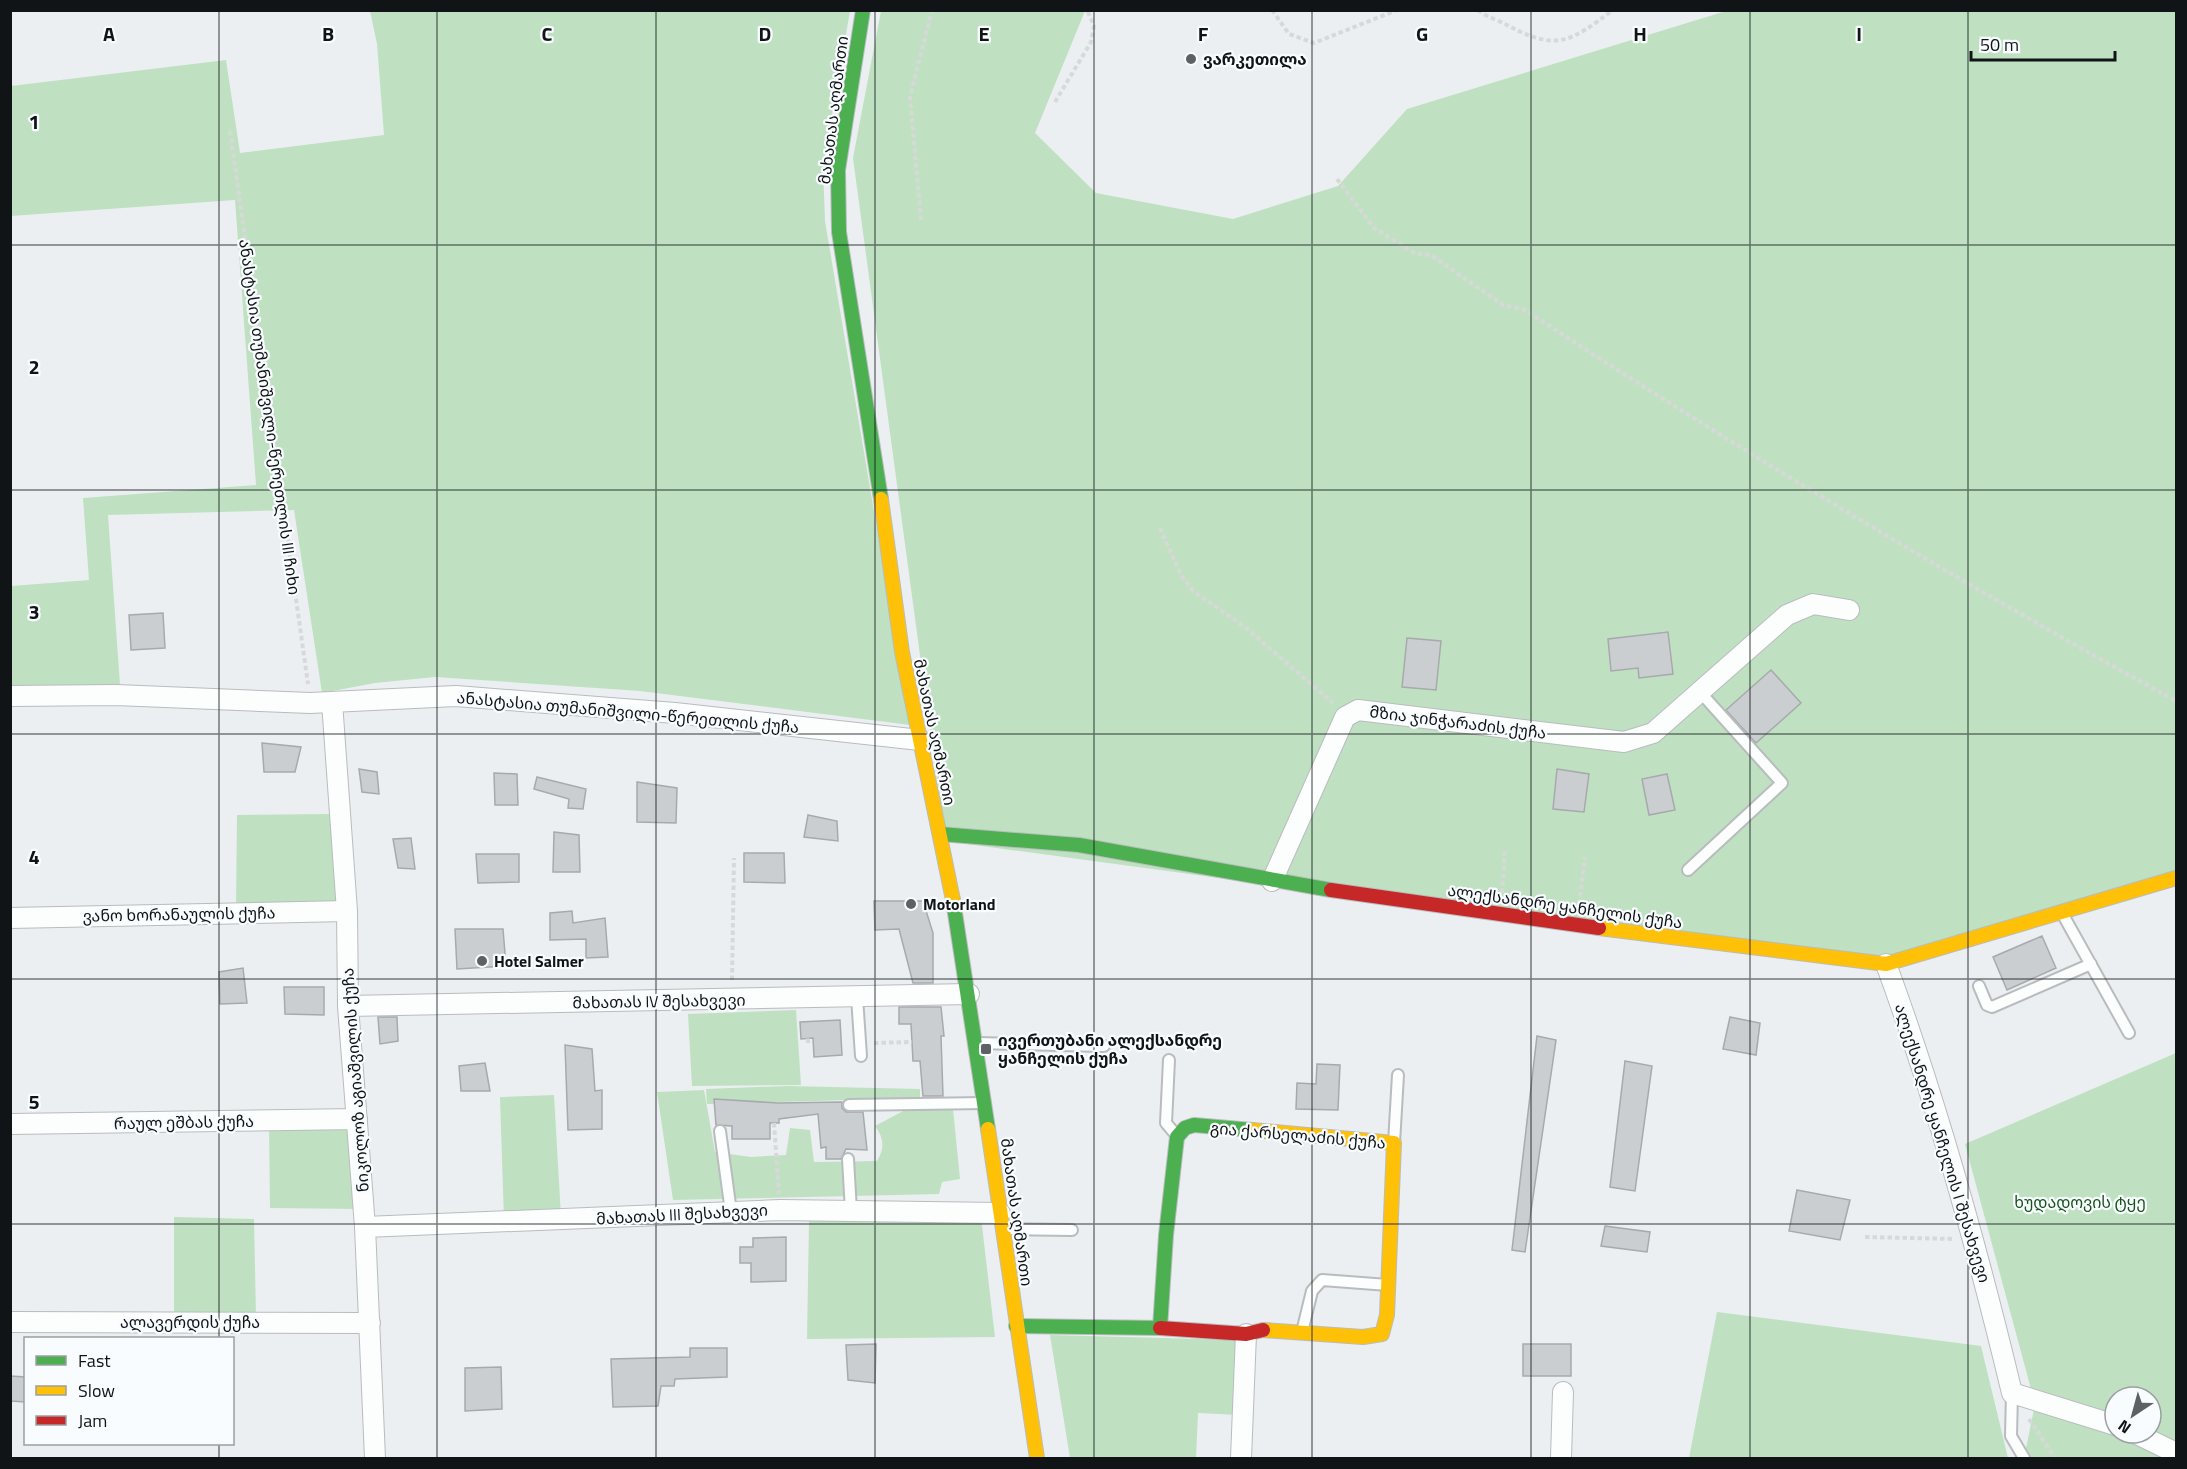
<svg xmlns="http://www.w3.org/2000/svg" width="2187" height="1469" viewBox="0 0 2187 1469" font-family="'Titillium Web','Noto Sans Georgian',sans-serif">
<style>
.green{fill:#bfe1c1;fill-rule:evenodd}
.building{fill:#cbced0;stroke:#a7aaac;stroke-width:1.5}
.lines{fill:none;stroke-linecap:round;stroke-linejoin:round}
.lane-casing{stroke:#b9bcbe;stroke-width:14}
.street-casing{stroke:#b9bcbe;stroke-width:22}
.fast-casing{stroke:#b9bcbe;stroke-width:16}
.slow-casing{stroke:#b9bcbe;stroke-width:16}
.jam-casing{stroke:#b9bcbe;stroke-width:16}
.path{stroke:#d7d9d9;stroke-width:4;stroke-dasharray:4.5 3;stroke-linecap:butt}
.lane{stroke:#fcfdfd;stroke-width:10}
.street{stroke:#fcfdfd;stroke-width:20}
.fast{stroke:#4caf50;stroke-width:14}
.slow{stroke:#ffc107;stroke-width:14}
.jam{stroke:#c62828;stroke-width:14}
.grid{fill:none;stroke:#111416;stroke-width:1.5;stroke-opacity:0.55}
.poi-dot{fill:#5d6163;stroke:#f9fcfe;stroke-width:2}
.labels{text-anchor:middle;stroke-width:4.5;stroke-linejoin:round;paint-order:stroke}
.poi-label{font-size:16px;font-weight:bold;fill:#111416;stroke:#f9fcfe;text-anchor:start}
.street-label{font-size:16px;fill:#111416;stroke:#f9fcfe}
.park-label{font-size:16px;fill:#18551c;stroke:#f9fcfe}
.grid-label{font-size:20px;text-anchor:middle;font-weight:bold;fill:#111416;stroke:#f9fcfe;stroke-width:4.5;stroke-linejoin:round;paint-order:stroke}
</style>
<rect width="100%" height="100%" fill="#ebeff2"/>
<path class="green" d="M370 11H850L823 167 825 221 910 725 640 691 435 677 375 683 322 693 294 510 108 515 120 685H11V586L89 580 83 498 256 485 235 200 11 216V86L226 60 240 153 384 135 377 44Z
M881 11H1085L1035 133 1096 193 1233 219 1338 186 1407 109 1726 11H2176V871L1868 966 945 841 853 158Z
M332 814 337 904 236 907 237 815Z
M796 1010 801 1085 692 1086 688 1014Z
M2176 1053V1458H2024L2035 1404 1965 1144ZM2115 1397H2151V1433H2115Z
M787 1086 920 1089V1098L707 1104 706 1089Z
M704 1090 715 1152 751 1157 786 1155 790 1128 810 1130 814 1162 877 1161C885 1148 884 1138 875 1126L905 1110 953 1109 960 1179 942 1182 939 1194 673 1200 657 1092Z
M554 1095 561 1217 504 1221 500 1097Z
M353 1126 360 1209 270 1208 269 1127Z
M174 1217 254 1219 256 1318 174 1317Z
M981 1217 995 1337 807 1339 809 1221Z
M1717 1312 1981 1346 2008 1458H1689Z
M1050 1335 1236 1340 1238 1415 1198 1413 1196 1458H1070Z"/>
<path class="building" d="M163 613 165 648 131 650 129 615Z
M1668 632 1673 674 1639 678 1638 668 1611 671 1608 639Z
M1407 638 1441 641 1436 690 1402 687Z
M1771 670 1801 703 1756 743 1726 710Z
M262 743 301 747 295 772H264Z
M359 769 377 772 379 794 362 792Z
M1557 769 1589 774 1584 812 1553 809Z
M494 773 517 774 518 805H495Z
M1667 774 1675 810 1649 815 1642 779Z
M537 777 586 789 583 809 568 808 569 799 534 789Z
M637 782 677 788 676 823 637 822Z
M808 815 837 821 838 841 804 837Z
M554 832 579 835 580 872H553Z
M411 838 415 869 398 868 393 839Z
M744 853H784L785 883 744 882Z
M476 854H519V882L478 883Z
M874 901H923L933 933V983H913L899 929 875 930Z
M572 911 573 923 605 918 608 957 586 958V939L550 940V913Z
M455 929H503L506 966 457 969Z
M2042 936 2056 968 2007 990 1993 957Z
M243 968 247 1003 220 1004 219 972Z
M284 987H324V1015L285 1014Z
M899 1007H941L944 1036H941L943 1096H923L920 1061H913L911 1024H899Z
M378 1017H397L398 1041 380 1044Z
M1730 1017 1760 1023 1756 1055 1723 1049Z
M840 1020 842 1055 814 1057 813 1038 801 1039 800 1022Z
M1537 1036 1556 1040 1525 1252 1512 1250Z
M565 1045 592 1049 595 1091 602 1090V1129L568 1130Z
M1625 1061 1652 1066 1635 1191 1610 1187Z
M485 1063 490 1091H461L459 1066Z
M1317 1064 1340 1065 1338 1110 1296 1109 1297 1083 1316 1084Z
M714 1099 778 1103 842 1102V1108L846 1112H863L867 1150 846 1149 841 1159H826V1147L821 1148 818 1114 779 1119V1123H770V1139H732V1126L716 1125Z
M1797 1190 1850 1200 1840 1240 1789 1231Z
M1605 1226 1650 1232 1647 1252 1601 1246Z
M786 1237V1281L751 1282V1263H740V1247H753V1238Z
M876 1344 875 1383 848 1380 846 1345Z
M1523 1344H1571V1376H1523Z
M690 1348H727V1377L675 1379 674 1386H661L658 1406 613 1407 611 1359 690 1357Z
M501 1367 502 1409 465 1411V1368Z
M10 1376 26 1377V1402L10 1401Z"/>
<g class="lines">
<defs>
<path id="lane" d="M1688 870 1782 783 1701 693
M2062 913 2129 1033
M1979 986 1987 1005 1992 1007 2091 964
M857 997 861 1056
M977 1043 1104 1046
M1169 1060 1166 1123 1177 1136
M849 1105 984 1103
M720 1131 731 1212
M1394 1143 1398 1075
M848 1159 851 1211
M1006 1229 1072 1230
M1302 1332 1312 1291 1322 1280 1388 1285
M2012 1393 2011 1436 2024 1458"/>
<path id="street" d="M10 696 116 695 310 703 456 696 675 713 920 740
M332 702 347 911 348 1006 365 1227 375 1458
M1272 881 1345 717 1358 710 1624 742 1653 733 1787 615 1813 604 1849 610
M10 918 347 911
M1886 964C1938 1105 1977 1247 2012 1393L2115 1425
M348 1006 969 994
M10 1124 357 1119
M365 1227 780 1210 1000 1213
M10 1322 370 1323
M2135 1433 2176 1453
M1241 1458 1246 1334
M1561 1458 1563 1392"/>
<path id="fast" d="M863 10 838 170 839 232 881 499
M940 834 1079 845 1331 890
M953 900 988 1129
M1016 1326 1160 1328 1166 1235 1177 1137 1185 1128 1194 1125 1252 1130"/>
<path id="slow" d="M881 499 902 652 953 900
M1599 928 1886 964 2176 878
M988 1129 1037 1458
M1252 1130 1394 1143 1387 1315 1382 1334 1363 1337 1263 1330"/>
<path id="jam" d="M1331 890 1599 928
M1160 1328 1246 1334 1263 1330"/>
</defs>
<use href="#lane" class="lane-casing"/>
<use href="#street" class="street-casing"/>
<use href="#fast" class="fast-casing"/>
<use href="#slow" class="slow-casing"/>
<use href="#jam" class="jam-casing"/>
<path class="path" d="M1272 10 1289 34 1314 43 1397 10
M1478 10C1486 17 1498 20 1507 25 1557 52 1570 42 1613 10
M1055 102 1091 42 1094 26 1087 10
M230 131 308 684
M1337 179 1374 228 1416 254 1431 255 1503 305 1525 310C1737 449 1954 579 2176 701
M921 220 910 97 932 10
M1160 528 1181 575 1193 591 1245 627 1333 703
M1502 893 1505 851
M1579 904 1585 857
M732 980 734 858
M808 1043V1038
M874 1043 912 1042
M774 1123 779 1194
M1865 1237 1954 1239
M2029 1419 2055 1458"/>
<use href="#lane" class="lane"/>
<use href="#street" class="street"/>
<use href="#fast" class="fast"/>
<use href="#slow" class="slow"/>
<use href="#jam" class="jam"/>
</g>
<path class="grid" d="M219 10V1338M437 10V1458M656 10V1458M875 10V1458M1094 10V1458M1312 10V1458M1531 10V1458M1750 10V1458M1968 10V1458M10 245H2176M10 490H2176M10 734H2176M10 979H2176M10 1224H2176M219 1444V1458"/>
<g class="poi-dot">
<circle cx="1191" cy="59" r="6"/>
<circle cx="911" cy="904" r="6"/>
<circle cx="482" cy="961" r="6"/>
<rect x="980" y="1043" width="12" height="12" rx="3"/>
</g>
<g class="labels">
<g class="poi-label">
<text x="1203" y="65">ვარკეთილა</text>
<text x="923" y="910">Motorland</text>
<text x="494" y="967">Hotel Salmer</text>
<text x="998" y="1046">ივერთუბანი ალექსანდრე<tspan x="998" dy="18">ყანჩელის ქუჩა</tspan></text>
</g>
<g class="street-label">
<text transform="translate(833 110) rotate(-83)" y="6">მახათას აღმართი</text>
<text transform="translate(270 417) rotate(82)" y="6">ანასტასია თუმანიშვილი-წერეთლის III ჩიხი</text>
<text transform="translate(628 712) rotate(5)" y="6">ანასტასია თუმანიშვილი-წერეთლის ქუჩა</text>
<text transform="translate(1458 722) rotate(7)" y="6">მზია ჯინჭარაძის ქუჩა</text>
<text transform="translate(935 732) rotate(78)" y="6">მახათას აღმართი</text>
<text transform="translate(1565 906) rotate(8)" y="6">ალექსანდრე ყანჩელის ქუჩა</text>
<text transform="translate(179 914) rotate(-1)" y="6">ვანო ხორანაულის ქუჩა</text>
<text transform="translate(659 1001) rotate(-1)" y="6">მახათას IV შესახვევი</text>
<text transform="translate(355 1080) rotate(-94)" y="6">ნიკოლოზ აგიაშვილის ქუჩა</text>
<text transform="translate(184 1122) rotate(-1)" y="6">რაულ ეშბას ქუჩა</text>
<text transform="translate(1298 1135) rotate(5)" y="6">გია ქარსელაძის ქუჩა</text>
<text transform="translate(1943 1143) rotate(73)" y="6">ალექსანდრე ყანჩელის I შესახვევი</text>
<text transform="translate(1017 1212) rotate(82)" y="6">მახათას აღმართი</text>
<text transform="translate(682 1214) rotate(-3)" y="6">მახათას III შესახვევი</text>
<text x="190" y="1328">ალავერდის ქუჩა</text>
</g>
<g class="park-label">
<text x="2080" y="1208">ხუდადოვის ტყე</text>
</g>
</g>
<g class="grid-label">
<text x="109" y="41">A</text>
<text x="328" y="41">B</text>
<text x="547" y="41">C</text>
<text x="765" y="41">D</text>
<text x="984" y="41">E</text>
<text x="1203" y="41">F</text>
<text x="1422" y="41">G</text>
<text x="1640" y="41">H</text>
<text x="1859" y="41">I</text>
<text x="34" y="129">1</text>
<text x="34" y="374">2</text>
<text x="34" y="619">3</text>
<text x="34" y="864">4</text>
<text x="34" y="1109">5</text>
</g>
<rect width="2187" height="1469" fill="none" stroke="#111416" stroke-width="24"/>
<rect x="24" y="1337" width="210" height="108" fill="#f9fcfe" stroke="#9c9fa1" stroke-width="1.5"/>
<rect x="36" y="1356" width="30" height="9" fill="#4caf50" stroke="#9c9fa1" stroke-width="1.5"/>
<text x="78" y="1367" font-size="18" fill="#111416">Fast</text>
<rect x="36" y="1386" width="30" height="9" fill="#ffc107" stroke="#9c9fa1" stroke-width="1.5"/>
<text x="78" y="1397" font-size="18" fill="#111416">Slow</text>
<rect x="36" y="1416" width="30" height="9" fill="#c62828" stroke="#9c9fa1" stroke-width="1.5"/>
<text x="78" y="1427" font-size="18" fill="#111416">Jam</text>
<g transform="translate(2133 1415) rotate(216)"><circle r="28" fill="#f9fcfe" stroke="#9c9fa1" stroke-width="1.5"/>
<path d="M0-4.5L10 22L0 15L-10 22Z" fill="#5d6163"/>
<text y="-9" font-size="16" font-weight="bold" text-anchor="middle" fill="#111416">N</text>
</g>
<path d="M1971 51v9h144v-9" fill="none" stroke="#111416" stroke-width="3"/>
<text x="1980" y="51" font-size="18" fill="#111416" stroke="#f9fcfe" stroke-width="4.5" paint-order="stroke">50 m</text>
</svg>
